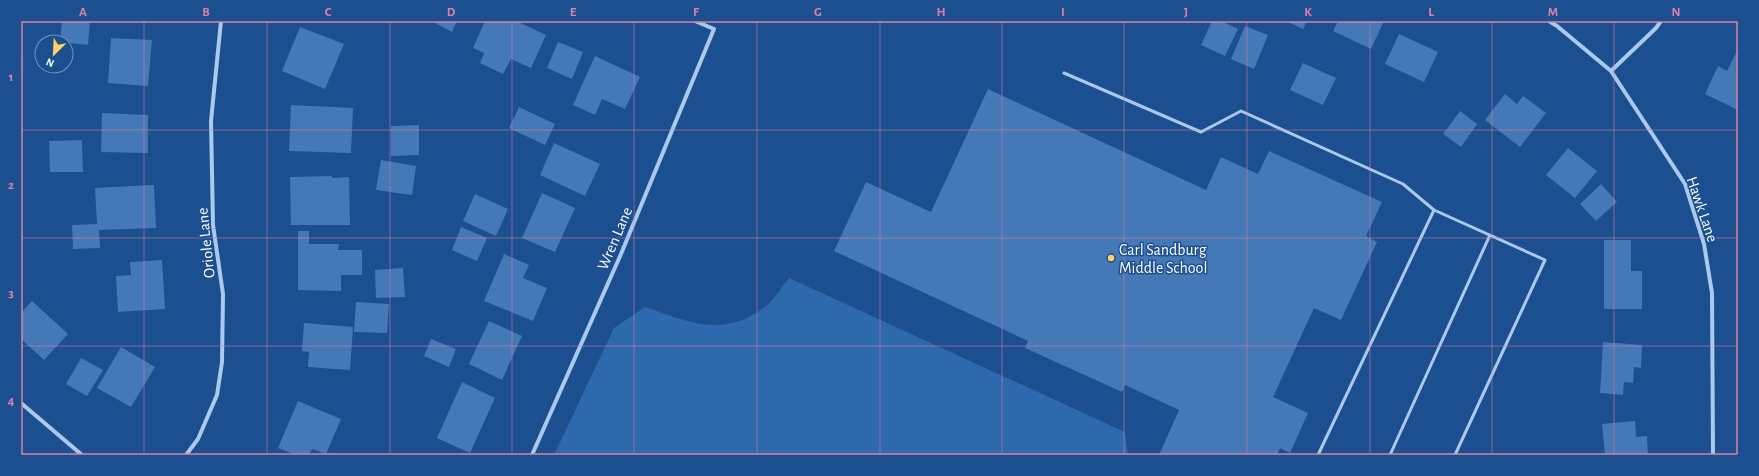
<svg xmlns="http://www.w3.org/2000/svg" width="1759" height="476" viewBox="0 0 1759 476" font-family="'Alegreya Sans',sans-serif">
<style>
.green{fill:#2e69ad}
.building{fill:#4478b7}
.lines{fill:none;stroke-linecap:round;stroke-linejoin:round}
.lane{stroke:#a9c9ee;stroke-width:3}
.street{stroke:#a9c9ee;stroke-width:4}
.grid{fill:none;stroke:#dd80a5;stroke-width:1;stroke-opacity:0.55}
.poi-dot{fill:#ffd166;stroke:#1b4f8f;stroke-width:1.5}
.labels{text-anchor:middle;stroke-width:3;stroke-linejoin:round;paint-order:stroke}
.street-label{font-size:16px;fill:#fff;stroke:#1b4f8f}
.poi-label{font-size:16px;fill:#fff;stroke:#1b4f8f;text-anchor:start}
.neatline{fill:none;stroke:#dd80a5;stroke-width:1.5}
.grid-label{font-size:13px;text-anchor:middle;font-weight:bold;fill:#dd80a5}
</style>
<rect width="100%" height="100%" fill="#1b4f8f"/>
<path class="green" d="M789 278 1125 432 1128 455H554L614 328 645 307C690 323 727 339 768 304 776 297 782 286 789 278Z"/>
<path class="building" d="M62 21H90L88 45 60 42Z
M431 21H457L452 32Z
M485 21H516L546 35 531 68 511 59 503 74 480 63 484 53 473 48Z
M1212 21H1221L1238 29 1225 56 1201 45Z
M1286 21H1307L1303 29Z
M1338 21H1384L1371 49 1333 31Z
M1245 26 1268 35 1254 69 1231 59Z
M300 27 344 44 325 89 282 71Z
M1399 34 1438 52 1424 82 1385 64Z
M111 38 152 40 148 86 108 83Z
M558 42 583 52 572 79 547 68Z
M1738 49V110L1705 94 1718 66 1727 71Z
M595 56 640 77 625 109 602 99 595 115 573 105Z
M21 57H23L22 85H21Z
M1303 63 1336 78 1323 105 1290 90Z
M988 89 1206 190 1221 157 1258 174 1269 151 1382 202 1366 236 1377 242 1341 320 1314 308 1273 397 1308 413 1290 453 1280 448 1277 455H1159L1179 410 1125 385 1122 392 1025 348 1028 341 834 251 866 182 931 212Z
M1505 94 1517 104 1523 96 1546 113 1520 147 1485 120Z
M291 105 353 108 351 153 289 151Z
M519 107 555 124 545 145 509 128Z
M1460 111 1477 124 1461 147 1443 134Z
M102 113 148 115V153L101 152Z
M419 125V155L391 156V126Z
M82 140 83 172H50L49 141Z
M554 143 600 164 585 196 540 175Z
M1568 148 1597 171 1575 198 1546 175Z
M381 160 416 166 412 195 376 190Z
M332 176V178L349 177 350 225H291L290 177Z
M1601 184 1617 202 1596 221 1580 204Z
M154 185 156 228 99 230 100 248 73 249 72 225 97 224 95 188Z
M542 193 575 208 555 252 522 238Z
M475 194 508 209 496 236 463 221Z
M461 227 487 238 477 261 452 250Z
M298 231H309V244H339L338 250H362V275H341V291L298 290Z
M1604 240H1631V271H1642V309H1604Z
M504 254 529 265 523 278 547 288 533 321 484 301Z
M162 260 165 309 118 312 116 276 131 275 130 262Z
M403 268 405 297 376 298 375 270Z
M32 301 68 334 44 360 21 339V313Z
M356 302 389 304 387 333 354 332Z
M489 321 522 336 502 380 469 364Z
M304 323 353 327 350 370 308 367 309 352 302 351Z
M431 339 456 349 449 367 424 356Z
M1603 342 1642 345 1641 368 1634 367 1633 383 1624 382 1623 395 1600 393Z
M121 347 155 367 131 407 97 388Z
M81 358 103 370 87 396 66 384Z
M462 382 495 398 470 453 437 438Z
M298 401 341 419 326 454 312 449 309 455H296L278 448Z
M1635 421 1636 437 1647 436 1648 455H1605L1602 424Z"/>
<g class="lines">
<path class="lane" d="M1064 73 1201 132 1241 111 1403 184 1434 210
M1318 455 1434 210 1545 260 1455 455
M1390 455 1490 235"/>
<path class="street" d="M1549 21 1557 26 1611 71 1685 184 1704 244 1712 293 1713 455
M1611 71 1656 28 1661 21
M21 403 82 455
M186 455 198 439 217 395 222 362 223 294 213 225 211 121 221 21
M532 455 621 254 714 29 695 21"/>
</g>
<path class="grid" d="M144 21V455M267 21V455M390 21V455M512 21V455M634 21V455M757 21V455M880 21V455M1002 21V455M1124 21V455M1247 21V455M1370 21V455M1492 21V455M1614 21V455M21 130H1738M21 238H1738M21 346H1738"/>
<circle class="poi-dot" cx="1111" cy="258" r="4"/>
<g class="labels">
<g class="street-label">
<text transform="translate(1703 209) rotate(71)" y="6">Hawk Lane</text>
<text transform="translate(614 238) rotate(-67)" y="6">Wren Lane</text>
<text transform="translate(205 243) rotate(-96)" y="6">Oriole Lane</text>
</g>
<g class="poi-label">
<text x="1119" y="255">Carl Sandburg<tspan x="1119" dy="18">Middle School</tspan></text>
</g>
</g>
<rect width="1759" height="476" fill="none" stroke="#1b4f8f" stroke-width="44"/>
<g transform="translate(54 54) rotate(204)"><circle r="19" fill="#1b4f8f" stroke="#7695bc"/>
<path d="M0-3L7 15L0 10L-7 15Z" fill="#ffd166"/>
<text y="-6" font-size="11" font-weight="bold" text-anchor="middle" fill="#ffffff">N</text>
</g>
<rect x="22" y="22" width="1715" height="432" class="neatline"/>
<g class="grid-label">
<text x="83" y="16">A</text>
<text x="206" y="16">B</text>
<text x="328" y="16">C</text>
<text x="451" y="16">D</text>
<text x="573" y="16">E</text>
<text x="696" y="16">F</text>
<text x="818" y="16">G</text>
<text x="941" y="16">H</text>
<text x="1063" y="16">I</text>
<text x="1186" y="16">J</text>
<text x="1308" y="16">K</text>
<text x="1431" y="16">L</text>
<text x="1553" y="16">M</text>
<text x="1676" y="16">N</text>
<text x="11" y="81">1</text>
<text x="11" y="189">2</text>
<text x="11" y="297">3</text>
<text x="11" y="405">4</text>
</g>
</svg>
